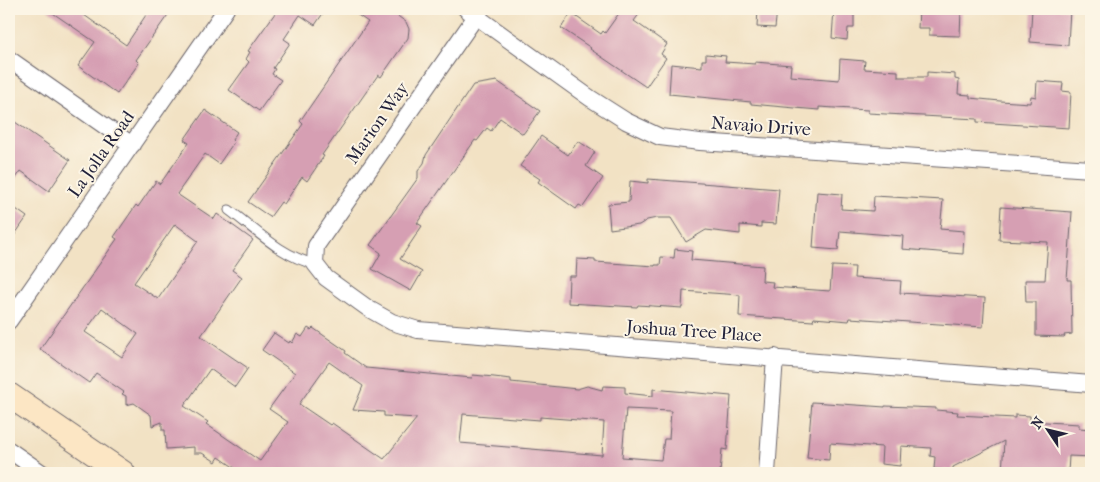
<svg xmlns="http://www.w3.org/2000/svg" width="1100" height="482" viewBox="0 0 1100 482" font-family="'IM FELL French Canon',serif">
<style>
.building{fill:#d69fb3;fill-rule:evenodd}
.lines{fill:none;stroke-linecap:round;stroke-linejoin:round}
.lane-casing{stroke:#6b656b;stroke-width:11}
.street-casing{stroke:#6b656b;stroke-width:18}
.secondary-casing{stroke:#6b656b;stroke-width:26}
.lane{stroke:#fff;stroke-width:9}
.street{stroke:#fff;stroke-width:16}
.secondary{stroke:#fce6c4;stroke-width:24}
.labels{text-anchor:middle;stroke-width:4;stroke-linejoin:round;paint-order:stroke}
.street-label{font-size:18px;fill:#22223b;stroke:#fcf5e5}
</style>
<rect width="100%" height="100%" fill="#fcf5e5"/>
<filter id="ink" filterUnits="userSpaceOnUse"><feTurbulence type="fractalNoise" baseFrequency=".02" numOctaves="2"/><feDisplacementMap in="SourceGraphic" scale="10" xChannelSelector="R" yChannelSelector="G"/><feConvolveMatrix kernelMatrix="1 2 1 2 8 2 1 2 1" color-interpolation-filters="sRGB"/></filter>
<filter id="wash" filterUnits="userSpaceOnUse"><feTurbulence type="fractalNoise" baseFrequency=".0096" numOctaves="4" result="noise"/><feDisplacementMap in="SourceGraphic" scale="20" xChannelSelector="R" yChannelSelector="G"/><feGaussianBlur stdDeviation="1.12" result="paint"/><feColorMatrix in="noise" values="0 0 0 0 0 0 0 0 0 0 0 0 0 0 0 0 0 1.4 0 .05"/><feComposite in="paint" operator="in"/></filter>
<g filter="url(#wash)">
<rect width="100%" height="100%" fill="#f2e2c4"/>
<g id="blocks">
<path class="building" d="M47 9H88L84 15 126 45 150 9H172L136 60 139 63 117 94 78 66 95 42Z
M278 9H326L315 25 300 15 284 39 290 43 273 68 275 69 272 74 281 80 259 111 229 90 249 62 246 59 250 52 248 51Z
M349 9H388L406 22 409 29 408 38 381 77 378 75 322 155 324 156 307 181 302 177 284 204 281 202 270 217 248 202 303 124 300 121 368 22Z
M622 9H643L634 21 667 44 661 54 666 58 646 87 590 49 591 48 561 28 571 13 601 34 603 31 605 33Z
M758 9H777L775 28 757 27Z
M834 9H854V28H848L847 40 832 38Z
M919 9H961L960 36 929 35V28H918Z
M1032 9H1070L1068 45 1030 42Z
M706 54 726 56 725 62 755 64V62L791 65 790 76 839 80 840 59 865 61 864 69 898 71V77H927V72L955 74V79L959 80 958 94 970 95V98L1000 101 1030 103 1031 96 1036 97 1037 81 1063 83 1062 91 1071 92 1069 128 977 122V119L868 113V110L819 107V110L795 108 751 104V102L669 94 671 64 702 67V60H706Z
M497 81 540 111 523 134 500 118 491 131 487 128 477 141 475 140 417 223 422 226 400 259 422 272 411 291 372 269 381 253 370 245 418 178V171L424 163 426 155 473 85Z
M205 110 237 132 232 140 234 142 219 164 205 154 177 194 214 219 217 214 253 240 232 270 242 277 201 336 248 368 235 387 210 369 184 406 208 422 206 424 260 461 288 422 269 409 295 373 262 350 274 333 289 343 290 341 292 343 297 334 302 337 308 328 311 330 313 328 346 351 345 353 366 368 472 378 473 375 494 377 511 379V382L577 389 587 386 602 390 603 386 625 387V393L653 396V389L731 396 727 450 722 449 720 473H242L219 457 216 462 202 453H194V447L166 449 165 430H162V422L152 426 151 415 134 403 126 405V396L122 394 124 392 96 373 89 383 40 349 117 239 114 237 136 205 138 207 156 181 160 184 189 143 184 140ZM175 224 198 241 158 299 134 283ZM102 308 138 334 122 357 85 332ZM329 362 363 386 353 410 384 412V416L417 418 384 459 332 423 330 425 299 404ZM626 409 671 411 669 439H664L661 460 622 457ZM463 414 540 420V417L604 422 602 455 460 443Z
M15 122 70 160 49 191 21 171 9 188V131Z
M541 136 568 155 578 141 595 152 586 166 603 178 583 207 579 205 576 209 538 182 540 179 520 166Z
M648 179 779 189 776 224 761 223V227L740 225V234L706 230 686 242 671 218H657L647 220 639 225 610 229 608 204 629 202 630 181 648 183Z
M817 192 842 194 841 209 873 211 874 196 943 200 940 229 964 231 963 254 902 249 903 236 840 231 838 250 813 248Z
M9 204 27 217 9 243Z
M1001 207 1072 212 1067 280H1071L1072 334 1064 335 1065 337 1036 336V302H1026L1025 280H1045L1048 242 999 240Z
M675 249 692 251 691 260 763 266 762 281 773 282 772 287 830 291 832 266 855 267 854 278 901 281 900 293 985 298 983 327 850 318 849 321 814 318 813 321 739 316 740 295 683 291 682 308 638 305 637 307 568 303 569 276H576L577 259 595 260V262L655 266V265H660L661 257 674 258Z
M812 402 885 407V406L936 408V410L958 412 957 415 1015 418V415L1030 416V421L1079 424V428L1091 429V457L1069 456 1068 473H1002L1004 441 953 467V470L934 469 935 457 930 456 931 448 901 446 900 466 881 464 882 447 830 443 829 460 807 458Z"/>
</g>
</g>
<g filter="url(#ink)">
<use href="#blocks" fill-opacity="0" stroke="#6b656b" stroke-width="1"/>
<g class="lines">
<defs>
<path id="lane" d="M229 210C255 229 282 257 315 264"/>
<path id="street" d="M466 9 590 98 626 121 660 137 700 142 1091 169
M481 9 316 246 315 264 326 278 369 309 392 322 418 330 1091 384
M9 59 132 145
M9 321 226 9
M9 450 42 473
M767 473 775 357"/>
<path id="secondary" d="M9 395 123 473"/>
</defs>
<use href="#lane" class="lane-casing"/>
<use href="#street" class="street-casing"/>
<use href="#secondary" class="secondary-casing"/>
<use href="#lane" class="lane"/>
<use href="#street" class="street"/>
<use href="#secondary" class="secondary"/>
</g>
</g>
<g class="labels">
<g class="street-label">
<text transform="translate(377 123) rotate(-55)" y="6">Marion Way</text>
<text transform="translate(761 126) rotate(4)" y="6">Navajo Drive</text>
<text transform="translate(101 154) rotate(-55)" y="6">La Jolla Road</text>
<text transform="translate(694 331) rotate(4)" y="6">Joshua Tree Place</text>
</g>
</g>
<rect width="1100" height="482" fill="none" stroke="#fcf5e5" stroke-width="30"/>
<g transform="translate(1048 430) rotate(305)" stroke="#fcf5e5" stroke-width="4" paint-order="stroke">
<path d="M0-4L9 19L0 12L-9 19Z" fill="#22223b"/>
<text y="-8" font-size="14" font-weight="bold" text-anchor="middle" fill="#22223b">N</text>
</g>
</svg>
